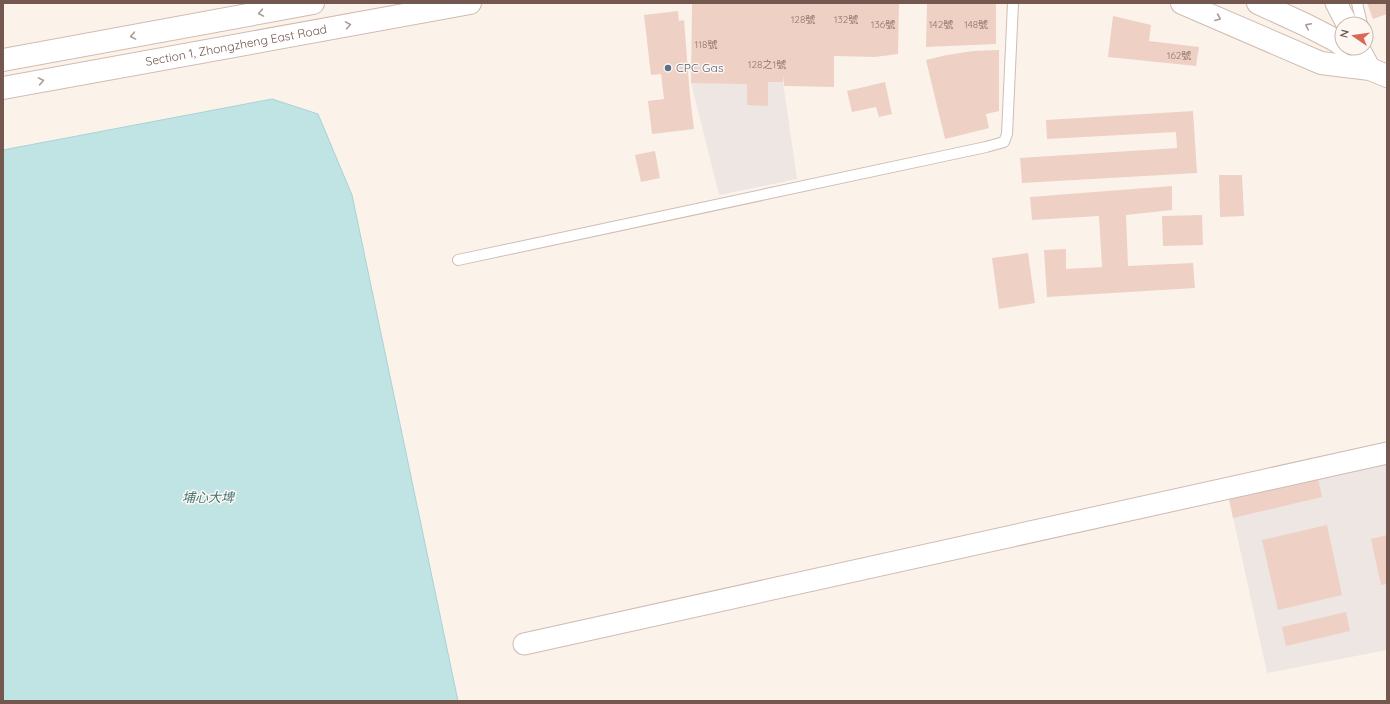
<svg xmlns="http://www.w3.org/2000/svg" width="1390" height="704" viewBox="0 0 1390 704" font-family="Quicksand,'Noto Sans TC',sans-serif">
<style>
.industrial{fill:#ede6e3}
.water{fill:#c0e3e4;stroke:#a7d3d5}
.building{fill:#eed0c4}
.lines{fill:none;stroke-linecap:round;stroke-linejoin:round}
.service-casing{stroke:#cfbcb3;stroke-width:12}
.minor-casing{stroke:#cfbcb3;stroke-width:23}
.secondary-casing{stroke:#d1bbb1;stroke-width:24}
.service{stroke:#fff;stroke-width:10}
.minor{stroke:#fff;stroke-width:21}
.secondary{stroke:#fff;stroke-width:22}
.oneway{stroke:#ac9b95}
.service-dot{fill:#5c6f8a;stroke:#fef7f1;stroke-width:1.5}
.labels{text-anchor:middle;stroke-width:3;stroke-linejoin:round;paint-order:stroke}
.number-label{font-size:10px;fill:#92766c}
.street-label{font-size:12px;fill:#74584f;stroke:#fef7f1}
.service-label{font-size:12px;fill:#4e5e75;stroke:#fef7f1;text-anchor:start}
.water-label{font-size:13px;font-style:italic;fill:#437678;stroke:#fef7f1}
</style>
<rect width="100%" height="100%" fill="#fbf3ea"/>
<path class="industrial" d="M784 3 783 82 797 179 719 195 691 83Z
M1387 462V650L1267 673 1229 499Z"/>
<path class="water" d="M272 99 318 114 352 195 458 701H3V150Z"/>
<path class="building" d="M692 3H899L898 54 875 57 834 56V87L784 86 783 75V82H768V106L747 105V84L691 83Z
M927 3H996V44L926 47Z
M1367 3H1387V14L1373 19Z
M678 11 679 21 684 20 690 96 694 129 652 134 648 101 664 99 661 74 651 75 644 15Z
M1113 16 1151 25 1149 41 1199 47 1196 66 1108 57Z
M999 50V111L986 114 989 128 945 139 926 60 947 55 973 51Z
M885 82 892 114 879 117 876 107 852 112 847 91Z
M1193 111 1197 173 1022 183 1020 158 1177 148 1176 132 1047 139 1046 120Z
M655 151 660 178 641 182 635 155Z
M1219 175H1242L1244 216 1220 217Z
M1172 186V210L1126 215 1128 266 1193 263 1195 288 1047 297 1044 250 1066 249V269L1102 267 1099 216 1032 220 1030 197Z
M1202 215 1203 245 1163 246 1162 216Z
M1028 253 1035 303 999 309 992 258Z
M1318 478 1322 497 1233 518 1229 499Z
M1327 525 1342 595 1278 610 1262 540Z
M1387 535V584L1381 585 1371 539Z
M1346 612 1350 631 1286 646 1282 627Z"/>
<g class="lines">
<defs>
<path id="service" d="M1357 3 1362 24
M458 260 986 147 1004 142 1007 134 1013 3"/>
<path id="minor" d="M1336 3 1347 24
M1359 48 1370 69
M524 644 1387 453"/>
<g id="secondary">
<path d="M1182 3 1321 63 1370 69 1387 76"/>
<path d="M1258 3 1306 25 1337 41 1342 45"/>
<path d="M3 60 313 3"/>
<path id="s1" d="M3 88 470 3"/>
</g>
</defs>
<use href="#service" class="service-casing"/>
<use href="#minor" class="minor-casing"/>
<use href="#secondary" class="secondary-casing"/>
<use href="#service" class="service"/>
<use href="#minor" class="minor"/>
<use href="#secondary" class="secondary"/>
</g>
<defs><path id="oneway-chevron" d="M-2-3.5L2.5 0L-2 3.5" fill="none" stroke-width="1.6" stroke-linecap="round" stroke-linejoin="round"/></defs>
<g class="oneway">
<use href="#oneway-chevron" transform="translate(261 13) rotate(170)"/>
<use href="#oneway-chevron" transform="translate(1218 18) rotate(23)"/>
<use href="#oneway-chevron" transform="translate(348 25) rotate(-10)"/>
<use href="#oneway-chevron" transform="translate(1308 26) rotate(-154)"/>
<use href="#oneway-chevron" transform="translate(133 36) rotate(170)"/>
<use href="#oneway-chevron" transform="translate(41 81) rotate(-10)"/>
</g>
<circle class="service-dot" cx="668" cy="68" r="4"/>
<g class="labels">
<g class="number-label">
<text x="803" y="23">128號</text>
<text x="846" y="23">132號</text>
<text x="883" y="28">136號</text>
<text x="941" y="28">142號</text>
<text x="976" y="28">148號</text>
<text x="706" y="48">118號</text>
<text x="1179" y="59">162號</text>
<text x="767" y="68">128之1號</text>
</g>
<g class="street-label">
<text dy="4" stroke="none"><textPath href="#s1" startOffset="237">Section 1, Zhongzheng East Road</textPath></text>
</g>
<g class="service-label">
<text x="676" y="72">CPC Gas</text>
</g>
<g class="water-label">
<text x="208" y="502">埔心大埤</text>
</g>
</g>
<rect width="1390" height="704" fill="none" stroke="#74584f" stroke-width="8"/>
<g transform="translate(1354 36) rotate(283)"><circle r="19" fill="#fef7f1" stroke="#c7b7b0"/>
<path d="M0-3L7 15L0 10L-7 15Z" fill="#da685a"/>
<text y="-6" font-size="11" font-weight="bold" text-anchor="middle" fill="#74584f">N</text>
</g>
</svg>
